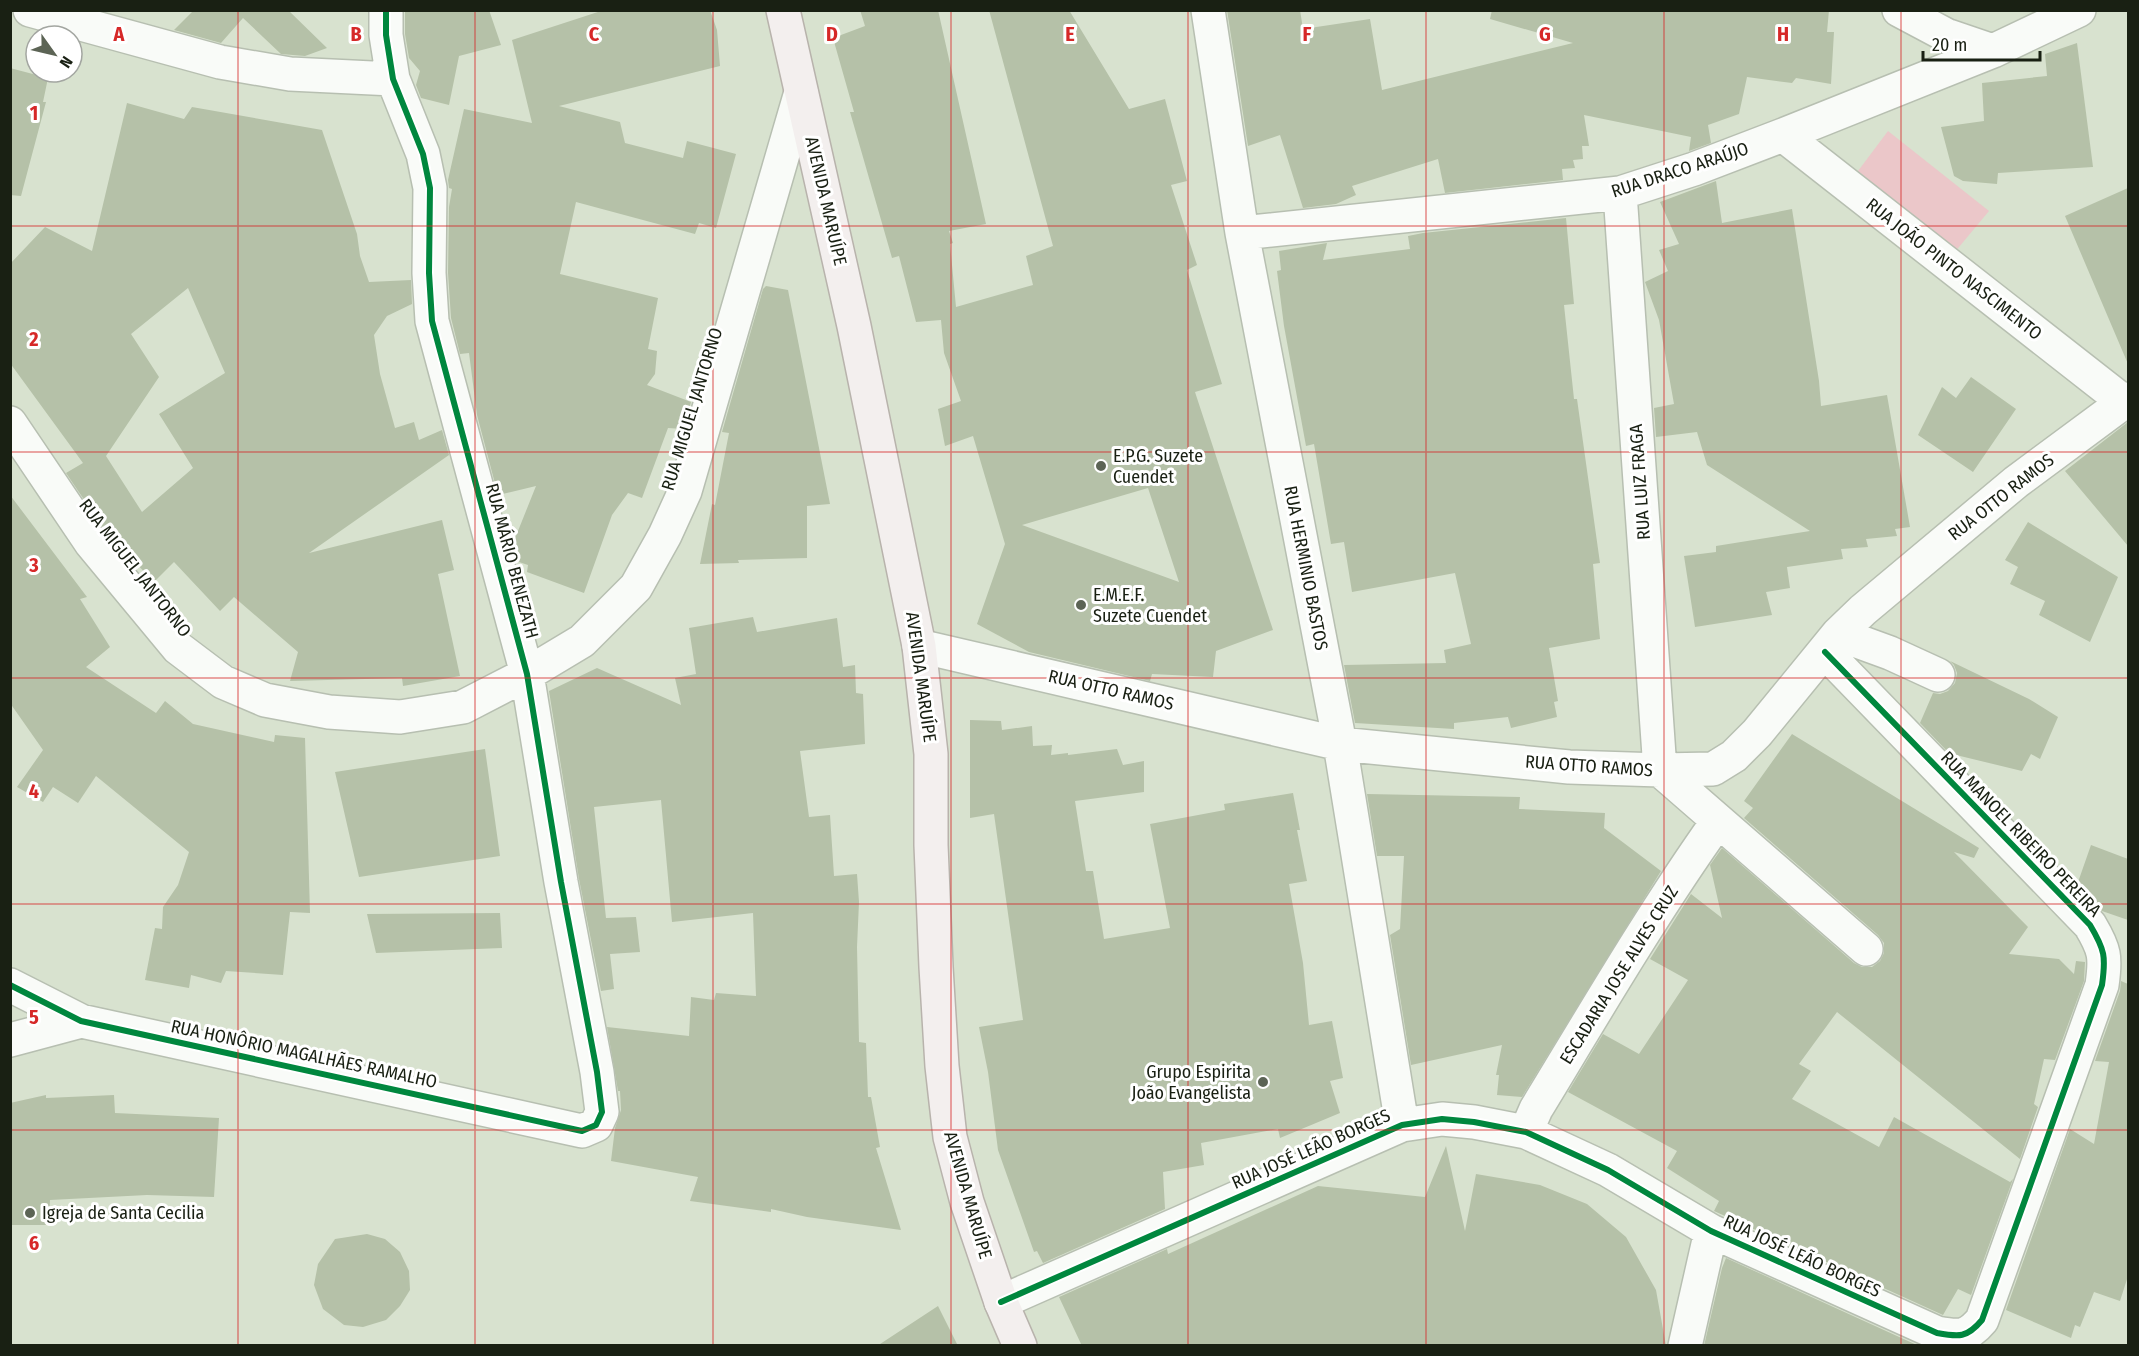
<svg xmlns="http://www.w3.org/2000/svg" width="2139" height="1356" viewBox="0 0 2139 1356" font-family="'Fira Sans Condensed',sans-serif">
<style>
.green{fill:#ebc7c9}
.building{fill:#b5c1a8;fill-rule:evenodd}
.lines{fill:none;stroke-linecap:round;stroke-linejoin:round}
.minor-casing{stroke:#b7bfb1;stroke-width:36}
.major-casing{stroke:#b8b3ac;stroke-width:36}
.minor{stroke:#f9fbf8;stroke-width:33}
.major{stroke:#f3efee;stroke-width:33}
.cycleway-casing{stroke:#fff;stroke-width:10}
.cycleway{stroke:#00873e;stroke-width:6}
.grid{fill:none;stroke:#d62828;stroke-width:1.5;stroke-opacity:0.55}
.poi-dot{fill:#5c6455;stroke:#fff;stroke-width:2}
.labels{text-anchor:middle;stroke-width:6;stroke-linejoin:round;paint-order:stroke}
.street-label{font-size:18px;fill:#192013;stroke:#fff}
.poi-label{font-size:18px;fill:#192013;stroke:#fff;text-anchor:start}
.grid-label{font-size:20px;text-anchor:middle;font-weight:bold;fill:#d62828;stroke:#fff;stroke-width:6;stroke-linejoin:round;paint-order:stroke}
</style>
<rect width="100%" height="100%" fill="#d8e2cf"/>
<path class="green" d="M1888 131 1989 211 1954 253 1855 175Z"/>
<path class="building" d="M194 10H288L327 48 305 56 281 54 243 18 221 43 174 30Z
M405 10H489L501 45 459 56 449 105 421 98 416 85 420 71 409 58 405 34Z
M604 10H710L717 30 720 66 559 106 620 122 625 143 683 158 687 141 736 154 716 228 699 223 695 234 576 202 560 274 658 298 648 349 657 351 655 374 647 385 691 402 683 429 668 428 642 498 628 493 612 515 584 593 527 572 528 565 516 561 512 546 536 486 498 495 477 415 469 353 460 354 451 318 448 273 449 207 452 189 449 188 448 180 464 109 532 123 512 40Z
M860 10H938L986 224 949 231 953 243 950 244 956 307 1033 285 1026 256 1053 246 989 10H1069L1129 109 1165 99 1187 181 1171 185 1197 265 1187 270 1222 384 1195 392 1273 630 1216 651 1213 677 1152 674 1150 681 1029 652 977 624 1005 544 973 436 945 446 938 409 961 401 944 353 941 320 916 322 899 256 892 258 850 112H854L833 38 865 26ZM1148 488 1179 582 1022 525Z
M1227 10H1300L1303 29 1370 19 1382 90 1573 43 1490 19 1492 10H1829L1827 32H1834L1831 84 1796 78 1792 83 1747 77 1739 114 1708 125 1711 143 1689 151 1691 137 1584 115 1589 146H1582L1583 159 1573 160 1575 168 1562 169 1563 180 1445 193 1438 159 1352 186 1356 195 1336 204 1303 208 1280 135 1248 146Z
M2077 43 2093 167 1998 173 1997 184 1963 181 1954 176 1941 127 1984 121 1982 83 2047 76 2045 54Z
M10 68 48 78 43 102H46L21 196 10 195Z
M127 103 184 119 192 107 322 130 357 234 360 256 369 282 411 280 412 304 387 316 374 335 380 374 395 428 414 422 419 440 442 430 449 455 309 553 442 520 454 570 438 574 460 676 403 686 402 678 290 681 298 652 234 597 220 611 174 562 154 582 106 532 66 473 83 463 10 363V264L45 227 92 251ZM188 288 225 373 159 414 193 468 142 512 106 456 159 377 131 334Z
M1716 181 1722 223 1792 209 1819 381 1821 406 1887 395 1910 527 1895 529 1897 536 1866 539 1868 547 1841 549 1843 559 1787 567 1790 588 1766 592 1772 615 1695 627 1684 556 1716 552V546L1810 531 1707 465 1697 432 1656 437 1654 408 1674 404 1659 320 1645 282 1668 271 1659 250 1679 244 1660 202Z
M2128 188V364L2065 216Z
M1566 218 1574 304 1564 305 1574 399H1577L1600 563 1593 564 1600 639 1549 648 1558 701 1554 702 1557 717 1511 728 1508 717 1454 723V729L1355 723 1344 665 1446 663 1444 650 1471 644 1455 573 1352 592 1344 542 1331 544 1314 444 1306 446 1284 326 1277 271 1281 270 1279 251 1327 243 1323 260 1410 249 1408 236 1423 233Z
M766 286 788 290 830 504 807 506V558L738 560 739 563 700 564 712 504 715 505 729 433 722 432 763 289Z
M1971 377 2016 409 1973 472 1918 435 1942 387 1956 398Z
M2128 422V546L2065 471Z
M10 495 87 597 80 599 110 647 86 667 156 713 165 701 193 724 274 742 275 735 305 738 310 913 290 912 283 975 226 971 221 983 191 975 189 988 145 980 155 928 162 929 163 907 178 885 189 852 96 776 78 803 53 787 43 802 17 787 43 750 10 703Z
M2028 522 2118 577 2090 642 2039 615 2045 601 2010 584 2018 567 2005 560Z
M753 617 757 632 837 618 843 667 855 665 856 693 863 694 865 744 800 751 809 817 830 815 834 876 857 874 859 902 857 947 859 1042 866 1043 868 1097H871L880 1147 876 1148 901 1230 807 1217 771 1209V1212L690 1201 698 1177 611 1161 615 1128 621 1110 620 1091H618L607 1027 689 1036 691 997 714 1000 716 993 756 996 753 913 672 922 661 800 594 807 606 918 636 917 640 952 610 954 614 989 601 991 579 879 549 691 597 668 681 705 675 678 696 674 689 628Z
M1950 661 2029 699 2058 717 2040 759 2031 754 2022 771 1956 755 1946 750 1920 723 1933 693 1940 694 1948 691 1955 683 1957 673 1954 665Z
M970 720 1001 721 1002 730 1032 726 1033 746 1052 745 1051 755 1068 753V755L1117 749 1123 765 1144 761V792L1075 801 1086 871H1093L1104 939 1170 928 1150 824 1225 810 1224 804 1293 793 1300 830H1297L1307 881 1289 884 1303 963 1309 1025 1332 1021 1343 1078 1330 1081 1340 1113 1280 1138 1278 1129 1201 1143 1204 1165 1163 1172 1165 1209 1043 1263 1037 1251 1034 1252 998 1150 988 1072 979 1027 1023 1020 994 814 970 818Z
M1792 734 1979 848 1974 858 1954 852 2028 927 2009 954 2059 959 2074 974 2076 961 2085 962 2084 981 2055 1060 2044 1059 2034 1104 2038 1107 2020 1159 1837 1012 1799 1064 1811 1071 1792 1099 1879 1147 1894 1117 2010 1182 2013 1179 1971 1295 1958 1289 1943 1315 1714 1211 1719 1201 1667 1168 1677 1151 1568 1092 1603 1034 1639 1054 1688 980 1650 959 1691 894 1722 918 1710 865 1722 848 1854 963 1862 967H1872L1880 961 1884 953V943L1878 935 1744 818 1753 808 1744 801Z
M485 749 500 856 359 877 335 772Z
M1367 794 1520 797 1519 809 1605 813 1604 828 1661 871 1522 1097 1497 1095 1499 1075H1496L1502 1045 1411 1065 1390 935 1400 929 1404 856H1377Z
M2091 845 2128 859V920L2102 911 2087 895 2088 891 2082 889 2077 885Z
M500 913 502 948 376 953 367 914Z
M2121 981 2128 984V1276L2120 1301 2094 1292 2080 1327 2075 1325 2071 1338 2006 1310 2070 1129 2094 1144 2109 1062 2095 1061 2120 991Z
M46 1095V1098L114 1095 115 1113 219 1118 214 1197 147 1195 50 1200 49 1225H10V1103Z
M1446 1146 1465 1231 1476 1174 1540 1185 1587 1204 1626 1237 1656 1290 1666 1346H1082L1059 1297 1167 1249 1168 1254 1318 1186 1425 1197Z
M367 1234 385 1239 400 1252 409 1271 410 1290 400 1306 386 1320 363 1327 344 1325 323 1309 314 1285 318 1264 335 1239Z
M1726 1258 1919 1346H1704L1722 1268Z
M938 1306 958 1346H877Z"/>
<g class="lines">
<defs>
<path id="minor" d="M30 10 220 62 290 74 393 79
M1208 10 1242 233 1340 744 1402 1125
M1899 10 1946 35 1993 51
M1783 135 2124 402
M1620 193 1660 770
M1242 233 1620 193 1694 169 1783 135 1993 51 2079 10
M10 423 91 543 178 648 223 682 265 700 329 712 400 717 463 707 527 674 582 641 636 587 665 535 685 491 801 92
M1838 634 1890 653 1938 675
M919 646 1340 744 1569 767 1660 770 1713 769 1734 756 1757 733 1838 634 1863 610 2016 482 2128 399
M1660 770 1866 949
M10 985 81 1021 582 1131 596 1125 602 1112 597 1072 561 882 527 674 432 321 429 273 430 188 423 154 393 79 386 35V10
M10 1040 81 1021
M1526 1132 1536 1109C1595 1012 1652 914 1718 821
M1001 1302 1402 1125 1442 1119 1474 1122 1526 1132 1608 1170 1711 1231 1937 1333C1959 1337 1967 1338 1982 1320L2102 985C2106 957 2105 950 2090 925L1825 652
M1685 1346 1711 1231"/>
<path id="major" d="M783 10 854 326 919 646 931 754V845L936 967 942 1066 950 1137 967 1202 1001 1302 1020 1346"/>
</defs>
<use href="#minor" class="minor-casing"/>
<use href="#major" class="major-casing"/>
<use href="#minor" class="minor"/>
<use href="#major" class="major"/>
<defs>
<path id="cycleway" d="M10 985 81 1021 582 1131 596 1125 602 1112 597 1072 561 882 527 674 432 321 429 273 430 188 423 154 393 79 386 35V10
M1001 1302 1402 1125 1442 1119 1474 1122 1526 1132 1608 1170 1711 1231 1937 1333C1959 1337 1967 1338 1982 1320L2102 985C2106 957 2105 950 2090 925L1825 652"/>
</defs>
<use href="#cycleway" class="cycleway-casing"/>
<use href="#cycleway" class="cycleway"/>
</g>
<path class="grid" d="M238 10V1346M475 10V1346M713 10V1346M951 10V1346M1188 10V1346M1426 10V1346M1664 10V1346M1901 10V1346M10 226H2128M10 452H2128M10 678H2128M10 904H2128M10 1130H2128"/>
<g class="poi-dot">
<circle cx="1101" cy="466" r="6"/>
<circle cx="1081" cy="605" r="6"/>
<circle cx="1263" cy="1082" r="6"/>
<circle cx="30" cy="1213" r="6"/>
</g>
<g class="labels">
<g class="street-label">
<text transform="translate(1680 170) rotate(-18)" y="6">RUA DRACO ARAÚJO</text>
<text transform="translate(826 201) rotate(77)" y="6">AVENIDA MARUÍPE</text>
<text transform="translate(1954 269) rotate(38)" y="6">RUA JOÃO PINTO NASCIMENTO</text>
<text transform="translate(692 409) rotate(-73)" y="6">RUA MIGUEL JANTORNO</text>
<text transform="translate(1640 482) rotate(-94)" y="6">RUA LUIZ FRAGA</text>
<text transform="translate(2001 497) rotate(-38)" y="6">RUA OTTO RAMOS</text>
<text transform="translate(512 561) rotate(75)" y="6">RUA MÁRIO BENEZATH</text>
<text transform="translate(135 568) rotate(52)" y="6">RUA MIGUEL JANTORNO</text>
<text transform="translate(1306 568) rotate(79)" y="6">RUA HERMINIO BASTOS</text>
<text transform="translate(921 677) rotate(82)" y="6">AVENIDA MARUÍPE</text>
<text transform="translate(1111 690) rotate(13)" y="6">RUA OTTO RAMOS</text>
<text transform="translate(1589 766) rotate(4)" y="6">RUA OTTO RAMOS</text>
<text transform="translate(2021 834) rotate(46)" y="6">RUA MANOEL RIBEIRO PEREIRA</text>
<text transform="translate(1619 975) rotate(-58)" y="6">ESCADARIA JOSE ALVES CRUZ</text>
<text transform="translate(304 1054) rotate(12)" y="6">RUA HONÔRIO MAGALHÃES RAMALHO</text>
<text transform="translate(1311 1149) rotate(-24)" y="6">RUA JOSÉ LEÃO BORGES</text>
<text transform="translate(968 1195) rotate(74)" y="6">AVENIDA MARUÍPE</text>
<text transform="translate(1802 1256) rotate(25)" y="6">RUA JOSÉ LEÃO BORGES</text>
</g>
<g class="poi-label">
<text x="1113" y="462">E.P.G. Suzete<tspan x="1113" dy="21">Cuendet</tspan></text>
<text x="1093" y="601">E.M.E.F.<tspan x="1093" dy="21">Suzete Cuendet</tspan></text>
<text x="1251" y="1078" text-anchor="end">Grupo Espirita<tspan x="1251" dy="21">João Evangelista</tspan></text>
<text x="42" y="1219">Igreja de Santa Cecilia</text>
</g>
</g>
<g class="grid-label">
<text x="119" y="41">A</text>
<text x="356" y="41">B</text>
<text x="594" y="41">C</text>
<text x="832" y="41">D</text>
<text x="1070" y="41">E</text>
<text x="1307" y="41">F</text>
<text x="1545" y="41">G</text>
<text x="1783" y="41">H</text>
<text x="34" y="120">1</text>
<text x="34" y="346">2</text>
<text x="34" y="572">3</text>
<text x="34" y="798">4</text>
<text x="34" y="1024">5</text>
<text x="34" y="1250">6</text>
</g>
<rect width="2139" height="1356" fill="none" stroke="#192013" stroke-width="24"/>
<g transform="translate(54 54) rotate(124)"><circle r="28" fill="#ffffff" stroke="#a3a6a1" stroke-width="1.5"/>
<path d="M0-4.5L10 22L0 15L-10 22Z" fill="#5c6455"/>
<text y="-9" font-size="16" font-weight="bold" text-anchor="middle" fill="#192013">N</text>
</g>
<path d="M1923 51v9h117v-9" fill="none" stroke="#192013" stroke-width="3"/>
<text x="1932" y="51" font-size="18" fill="#192013" stroke="#ffffff" stroke-width="4.5" paint-order="stroke">20 m</text>
</svg>
